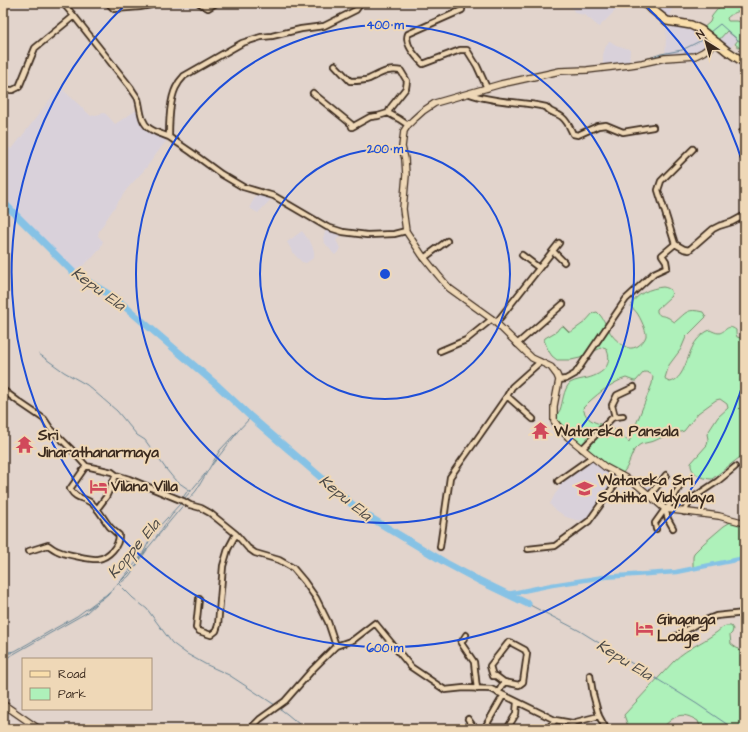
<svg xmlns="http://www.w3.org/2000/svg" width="748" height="732" viewBox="0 0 748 732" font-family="'Architects Daughter',sans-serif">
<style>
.built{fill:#d9d1da}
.green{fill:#aef1ba;stroke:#748e6c;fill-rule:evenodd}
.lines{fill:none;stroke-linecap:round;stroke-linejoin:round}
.stream{stroke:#688595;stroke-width:1}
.canal{stroke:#86c2e5;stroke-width:4.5}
.river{stroke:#86c2e5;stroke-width:7}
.minor-casing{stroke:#3b2a1e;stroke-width:8}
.tertiary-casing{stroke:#3b2a1e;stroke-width:8}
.primary-casing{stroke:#3b2a1e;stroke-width:10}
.minor{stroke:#efd8b7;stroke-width:4.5}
.tertiary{stroke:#efd8b7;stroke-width:5.5}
.primary{stroke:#f9deab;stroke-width:7}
.ring{fill:none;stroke:#1d4ed8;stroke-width:2}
.labels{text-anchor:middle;stroke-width:4;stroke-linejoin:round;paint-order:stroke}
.poi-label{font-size:15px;font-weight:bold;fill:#3b2a1e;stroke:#efd8b7;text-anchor:start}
.water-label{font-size:16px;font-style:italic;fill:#4a4846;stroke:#efd8b7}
.centre{fill:#1d4ed8;stroke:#efd8b7;stroke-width:2}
.ring-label{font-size:12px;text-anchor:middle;font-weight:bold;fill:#1d4ed8;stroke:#efd8b7;stroke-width:4;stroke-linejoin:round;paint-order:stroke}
</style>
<rect width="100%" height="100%" fill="#e2d4cc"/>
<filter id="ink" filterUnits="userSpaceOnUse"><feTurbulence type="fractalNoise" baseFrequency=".025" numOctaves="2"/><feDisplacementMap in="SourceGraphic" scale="8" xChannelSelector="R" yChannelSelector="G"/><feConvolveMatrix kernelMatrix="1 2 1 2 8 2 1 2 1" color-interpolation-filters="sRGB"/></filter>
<g filter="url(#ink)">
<path class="built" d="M569 3H623L599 27 585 15 575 13Z
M651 3H675L668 20 701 30 727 31 738 40 727 51 717 42 703 52 665 58 667 21 648 6Z
M609 41H610L616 45 629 49 630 50 629 65 603 67V55L605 48Z
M61 88 91 116 104 113 107 115 115 124 140 108 145 124 169 137 146 168 127 189 110 214 99 231 98 236 103 241 102 244 100 249 93 257 74 273 3 202V143L7 147 12 149 56 92Z
M259 191 274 196 258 213 251 209 250 206Z
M327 227 343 232 342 235 336 240 340 248 339 251 335 255 333 253 324 242 323 238Z
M302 231 311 243 314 251V257L312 259 306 263 302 262 293 253 287 242Z
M592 457 621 476 589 521 576 520 566 517 553 508 550 504 555 494 560 488V486L558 481Z
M644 478 653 485 648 491 638 483Z"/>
<path class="green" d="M720 3H745V11C739 10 731 14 727 18L728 21H737L745 23V52L735 44 738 40 727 31 717 42 701 30 710 22 712 16 720 6Z
M663 287C669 288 673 290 671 296L657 309V312C660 317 662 315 667 317 670 318 672 321 675 322 687 312 687 308 703 312L706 317 686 337 681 349 669 365 665 378 667 381 670 382C683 380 687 358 692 348 695 341 702 333 710 330 712 331 716 333 719 333 726 332 727 323 736 330V333L737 337 741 338 745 337V454H744L712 479C703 479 690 474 691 463L707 445 708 439 707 434 718 417 728 408 727 404 720 399 716 400 698 413 684 431 665 436 654 441 641 444 638 446 634 450 627 467 621 476 590 456 554 421C555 419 555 417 557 415 558 413 559 412 560 410 563 402 563 390 570 383 575 380 583 379 588 378 603 374 614 364 606 348L603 347 580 358 571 360H557L552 356 548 350 544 340 545 338 557 331 559 328 563 326 569 332H571L585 322 593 313 597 312C603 317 605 324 609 330 612 337 620 344 626 347 630 349 634 348 638 346 641 344 645 340 646 336 647 332 640 317 637 313 636 311 633 309 631 307 634 294 651 288 663 287ZM644 372C648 372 650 373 653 376L652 384 629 442C623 437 618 431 611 428 599 422 587 424 583 408 593 397 612 382 626 378L634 381H636Z
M734 520 743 522 742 534 745 538V556L744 559 693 568V557L694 553 704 543 724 526Z
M726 626H731L733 629 732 633 730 635 731 644 745 654V729H701L698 721C680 710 675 716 661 729H629L624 715 674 661C688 647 708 641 723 627Z"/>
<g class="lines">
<path class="stream" d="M710 32 720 24 738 40 745 44
M640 61 661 54 682 50 700 41 704 38
M39 354 64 372 87 385 117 411 137 435 145 440 166 469 175 480 191 491
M212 465 237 433
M182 499 188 490
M184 499 205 474
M187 501 196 491 220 450 251 417
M156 537 174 512
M143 553 154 532 181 503
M140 560 147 550
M122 582 129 576 134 569
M119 584 133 598 147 609 172 643 187 654 205 664 229 675 275 705
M114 588 137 565 141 557
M101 600 114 589
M528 604 580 631 697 704 734 729
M88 609 95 604
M3 653 15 651 77 616 104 596
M6 653H11L14 651
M3 660 86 613 119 583 185 503
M279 708 287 714 305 729"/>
<path class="canal" d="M508 594 552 585 604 577 676 572 745 558"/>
<path class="river" d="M3 202 74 273 115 298 218 386 251 417 361 512 446 563 478 580 528 604"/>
<defs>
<path id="minor" d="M6 3V4
M63 3 74 16
M108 3 114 9 140 7 151 5V3
M199 3 208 8 216 3
M361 3 356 10 324 26 301 29 272 36 261 37 242 43 184 76C182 79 179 81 178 84 170 95 169 123 169 137L191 152 221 174 243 187 274 196 327 227 343 232 367 235 394 234 406 231
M460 3 462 6V10L408 34C404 44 416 57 423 64L460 50H467L477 66 487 88
M335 65 350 81C356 81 364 81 369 79 380 74 388 68 401 71L407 81 406 88 391 107 388 113 399 119 408 125
M3 90H13L19 87 35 48 74 16 131 88C133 92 136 95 138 99 141 109 140 121 149 128 154 132 162 134 169 137
M313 93 351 124 352 127 370 117 378 116 388 113
M470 94C494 103 520 101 546 107 552 115 556 112 562 117 568 122 570 128 573 134L578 135 598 126 606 125 623 132 653 127
M742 132 745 134
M693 149 661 181 658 190 675 244 684 249 689 250 713 229 719 226 732 222 745 215
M553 251 564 262
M522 255 539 268
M424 258 447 241
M496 323 559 243
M517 344 563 304
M440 351 466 340 492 319
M559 380 566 379 575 374 626 299 654 273 667 267 666 261 662 255 675 244
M3 390 19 402 44 419 50 428 70 448 86 466 112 472 116 475 129 479 183 501 190 505 201 508 210 513 236 534 248 548 255 553 279 560 293 568 304 581 316 598 328 622 336 646
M507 396 533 419
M615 417 612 405 617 395 634 387
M582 449 612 418 615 417 623 416
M558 481 592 457
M650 495 666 475
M97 509 106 497 116 475
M667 509 680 486
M684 512 691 499 718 481 735 467
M656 529 655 523 665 509 668 519 673 528
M440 547 450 477 477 439 507 396 512 387 540 362
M528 549 555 546 589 521 621 476
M29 551 48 545C51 547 55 550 58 551 63 554 93 560 98 559 109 557 119 546 119 535 116 533 113 530 110 527 103 519 99 508 90 502 82 497 76 499 70 489L86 466
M199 599 196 628 199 631 211 635 216 631 218 625 223 566 228 549 236 534
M466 635 461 643 474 662 477 689
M675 637 696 624 716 616 745 613
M590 675 593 694 599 716
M498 693 504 682 496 676H493L490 666 508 643 510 642 525 650 527 654 523 682 519 685 504 682
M468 719 475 729
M250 729 260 719 285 701 313 669 336 646 353 640 375 623 411 667 445 690 464 688 491 689 555 720 572 723 599 716 606 729
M484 729 503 696
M507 729 516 714 517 702
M548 729 555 720"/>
<path id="tertiary" d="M717 42 703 52 695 56 665 58 642 63 629 65 587 70 560 71 501 84 435 103 423 111 413 120 408 125 404 131 402 147 405 159 406 175 403 209 406 231 422 255 438 275 449 288 492 319 532 358 551 367 557 375 559 380 554 406V421L558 426 568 437 605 467 635 483 665 509 719 516 745 523
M3 704 39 729"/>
<path id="primary" d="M644 3 667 21 691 25 701 30 727 51 745 63"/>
</defs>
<use href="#minor" class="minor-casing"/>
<use href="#tertiary" class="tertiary-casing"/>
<use href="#primary" class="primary-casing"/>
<use href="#minor" class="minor"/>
<use href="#tertiary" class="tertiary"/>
<use href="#primary" class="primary"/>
</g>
</g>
<g class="ring">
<circle cx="385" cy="274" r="125"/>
<circle cx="385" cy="274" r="249"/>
<path d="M745 377A374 374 0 1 1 125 5M645 5A374 374 0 0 1 745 171"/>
</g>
<defs>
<symbol id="temple-bare" viewBox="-9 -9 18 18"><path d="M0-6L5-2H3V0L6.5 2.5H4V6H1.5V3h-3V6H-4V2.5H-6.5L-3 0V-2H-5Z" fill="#d1495b" stroke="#efd8b7" stroke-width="2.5" paint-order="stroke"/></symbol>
<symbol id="hotel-bare" viewBox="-9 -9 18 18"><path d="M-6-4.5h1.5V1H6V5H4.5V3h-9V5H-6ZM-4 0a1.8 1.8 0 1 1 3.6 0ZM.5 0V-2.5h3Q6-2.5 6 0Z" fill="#d1495b" stroke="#efd8b7" stroke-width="2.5" paint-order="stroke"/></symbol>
<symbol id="school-bare" viewBox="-9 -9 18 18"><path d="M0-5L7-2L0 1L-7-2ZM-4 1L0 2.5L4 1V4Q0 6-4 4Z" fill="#d1495b" stroke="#efd8b7" stroke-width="2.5" paint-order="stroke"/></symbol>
</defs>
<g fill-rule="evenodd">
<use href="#temple-bare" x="528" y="418" width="25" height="25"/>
<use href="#temple-bare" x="12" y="432" width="25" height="25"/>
<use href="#hotel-bare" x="86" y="474" width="25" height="25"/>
<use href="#school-bare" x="572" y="476" width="25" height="25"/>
<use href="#hotel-bare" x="632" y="616" width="25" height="25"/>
</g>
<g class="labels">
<g class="poi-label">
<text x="554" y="436">Watareka Pansala</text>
<text x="38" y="440">Sri<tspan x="38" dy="17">Jinarathanarmaya</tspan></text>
<text x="598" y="485">Watareka Sri<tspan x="598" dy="17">Sohitha Vidyalaya</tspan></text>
<text x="111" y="491">Vilana Villa</text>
<text x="657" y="624">Ginganga<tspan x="657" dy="17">Lodge</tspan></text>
</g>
<g class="water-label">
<text transform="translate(99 288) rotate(36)" y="6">Kepu Ela</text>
<text transform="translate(346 497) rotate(39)" y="6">Kepu Ela</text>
<text transform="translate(133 548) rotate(-50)" y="6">Koppe Ela</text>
<text transform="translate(625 659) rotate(32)" y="6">Kepu Ela</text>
</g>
</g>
<circle cx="385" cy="274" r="6" class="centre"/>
<g class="ring-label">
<text x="385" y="29">400 m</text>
<text x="385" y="153">200 m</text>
<text x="385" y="652">600 m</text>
</g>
<rect width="748" height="732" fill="none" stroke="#efd8b7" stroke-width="16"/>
<rect x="8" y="8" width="732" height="716" fill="none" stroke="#3b2a1e" stroke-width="1.5" filter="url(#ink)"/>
<rect x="22" y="658" width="130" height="52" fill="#efd8b7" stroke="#a7927a"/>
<rect x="30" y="671" width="20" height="6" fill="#f9deab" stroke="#a7927a"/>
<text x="58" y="678" font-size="12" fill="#3b2a1e">Road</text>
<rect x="30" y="688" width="20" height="12" fill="#aef1ba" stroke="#a7927a"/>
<text x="58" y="698" font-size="12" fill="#3b2a1e">Park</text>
<g transform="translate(706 42) rotate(323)" stroke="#efd8b7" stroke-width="3" paint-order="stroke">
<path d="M0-3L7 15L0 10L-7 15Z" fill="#3b2a1e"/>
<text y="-6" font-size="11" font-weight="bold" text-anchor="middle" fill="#3b2a1e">N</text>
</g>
</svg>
